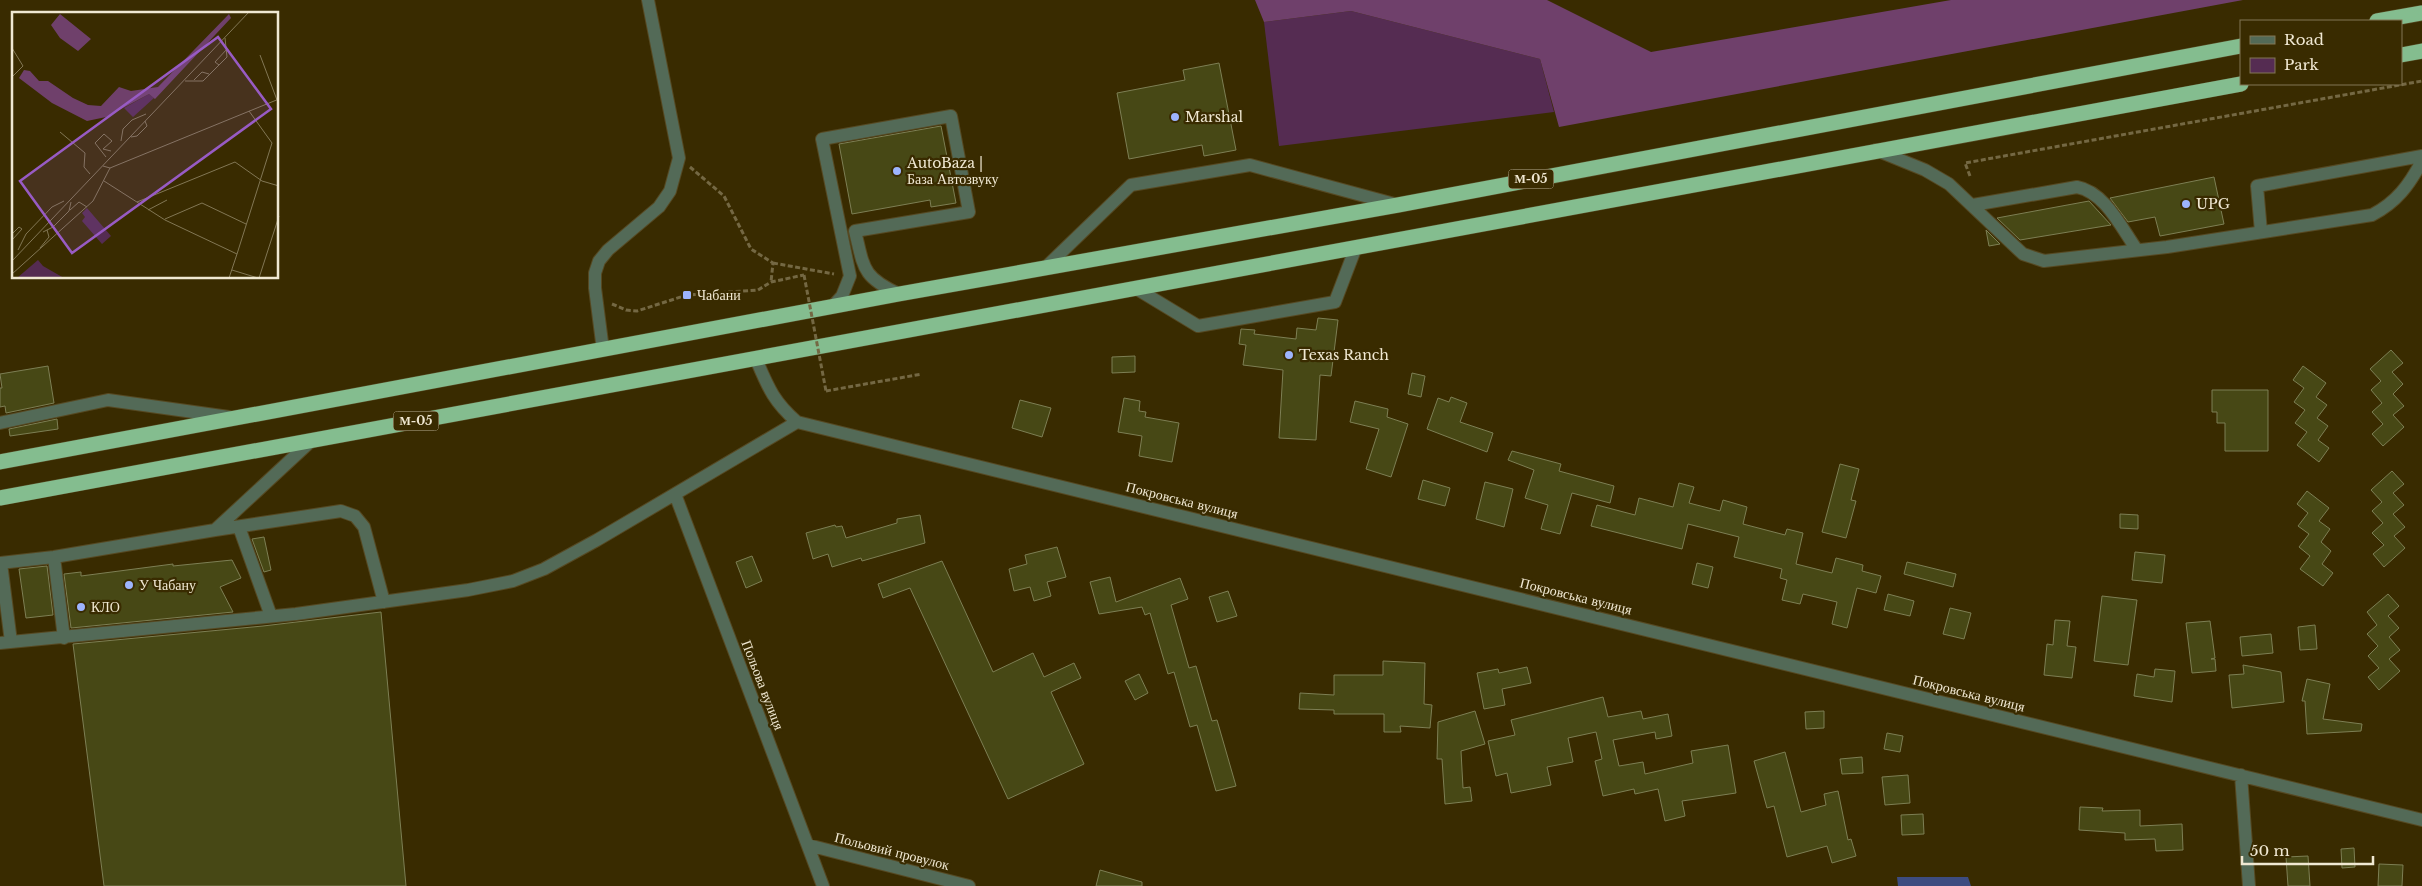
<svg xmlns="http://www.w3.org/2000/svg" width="2422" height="886" viewBox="0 0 2422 886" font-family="'Libre Baskerville',serif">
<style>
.green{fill:#552c52}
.forest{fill:#6f406b}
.water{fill:#3d4c80}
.building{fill:#474815;stroke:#7d7f54}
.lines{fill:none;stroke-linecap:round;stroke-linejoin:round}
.minor-casing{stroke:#564922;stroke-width:14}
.highway-casing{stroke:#564922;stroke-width:16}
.path{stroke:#746843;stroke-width:3;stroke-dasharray:5 2.5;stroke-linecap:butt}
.minor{stroke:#536a57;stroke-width:12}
.highway{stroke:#84bd8f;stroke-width:15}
.path-bridge{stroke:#746843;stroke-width:3;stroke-dasharray:5 2.5;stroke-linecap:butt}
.poi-dot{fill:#9db4fd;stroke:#392b00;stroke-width:2}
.labels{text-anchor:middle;stroke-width:4.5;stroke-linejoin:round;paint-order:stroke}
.shield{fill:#392b00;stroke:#b9af93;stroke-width:1}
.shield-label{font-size:12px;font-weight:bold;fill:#f0e8d2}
.poi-label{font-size:14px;fill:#f0e8d2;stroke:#392b00;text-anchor:start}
.street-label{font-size:14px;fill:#f0e8d2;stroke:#392b00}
.inset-road{fill:none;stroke:#827754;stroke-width:1}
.view{fill:#985bc4;fill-opacity:0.15;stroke:#985bc4;stroke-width:2.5}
.inset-edge{fill:none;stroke:#f0e8d2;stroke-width:2.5}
</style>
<rect width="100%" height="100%" fill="#392b00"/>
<path class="green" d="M1351 11 1540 59 1554 112 1279 146 1264 22Z"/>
<path class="forest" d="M1255 0H1547L1651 52 1951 0H2243L1559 127 1540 59 1351 11 1264 22Z"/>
<path class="water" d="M1897 877H1968L1971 886H1898Z"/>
<path class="building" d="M1219 63 1236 150 1204 156 1202 145 1129 159 1117 93 1185 80 1183 70Z
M941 126 956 203 931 207 930 200 852 214 839 144Z
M2214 177 2224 224 2160 236 2155 217 2128 222 2110 198Z
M2089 201 2111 225 2020 240 1997 218Z
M1986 230 2000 244 1989 246Z
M1318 318 1338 320 1331 376 1320 375 1316 440 1279 438 1283 370 1243 365 1246 345 1239 344 1241 329 1255 330 1254 334 1296 339 1297 328 1316 330Z
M2391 350 2403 363 2392 372 2403 384 2393 394 2404 406 2393 415 2404 427 2383 446 2372 434 2383 424 2372 412 2382 403 2371 390 2381 381 2370 369Z
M1135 356V372L1112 373V357Z
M48 366 54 403 6 413 5 406 0 407V388H2L0 374Z
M2303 366 2326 383 2316 397 2327 405 2317 418 2328 426 2318 440 2329 448 2319 462 2297 445 2307 432 2295 423 2305 410 2294 402 2304 388 2293 380Z
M1412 373 1425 376 1421 397 1408 394Z
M2212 390H2268V451H2225V423H2217V412H2212Z
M1451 397 1467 403 1460 422 1493 433 1487 452 1427 429 1438 398 1449 402Z
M1124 398 1140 401 1139 411 1146 412 1145 417 1179 423 1172 462 1139 456 1142 436 1118 432Z
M1020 400 1051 408 1042 437 1012 428Z
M1355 401 1388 409 1387 417 1408 424 1391 477 1366 469 1379 429 1350 422Z
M57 419 58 429 10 436 9 429Z
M1512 451 1561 464 1559 471 1614 486 1610 503 1572 493 1560 534 1541 529 1548 505 1525 498 1534 470 1508 460Z
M1840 464 1859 469 1851 500 1856 501 1846 538 1822 532Z
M2392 471 2404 484 2393 493 2404 505 2393 514 2405 527 2394 536 2405 548 2384 567 2373 554 2384 545 2372 533 2383 523 2372 511 2382 502 2371 490Z
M1423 480 1450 488 1445 506 1418 499Z
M1485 482 1513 489 1504 527 1476 519Z
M1679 483 1694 487 1689 503 1720 511 1723 500 1747 507 1743 524 1785 535 1787 529 1803 533 1796 564 1832 573 1836 558 1863 565 1862 571 1881 576 1876 593 1857 588 1847 628 1832 624 1837 602 1803 594 1800 604 1782 600 1787 580 1780 578 1782 569 1734 557 1739 537 1688 524 1682 549 1591 526 1597 505 1635 515 1639 498 1673 507Z
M2307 491 2329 508 2319 521 2330 529 2321 542 2331 551 2322 564 2333 573 2323 586 2300 569 2310 556 2299 547 2309 534 2298 526 2308 513 2297 504Z
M2120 514 2138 515V529L2120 528Z
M920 515 925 543 862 561 861 558 832 567 828 554 813 559 806 533 835 525 836 527 842 526 846 538 897 523V519Z
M264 537 271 570 264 572 252 539Z
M1057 547 1066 577 1047 582 1051 596 1034 601 1030 587 1014 591 1009 569 1027 564 1025 555Z
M2135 552 2165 555 2162 583 2132 580Z
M752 556 762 581 746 588 736 562Z
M232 560 241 578 220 587 233 612 71 628 64 574 81 572V576L173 564V566Z
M942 561 993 672 1033 653 1044 677 1074 663 1081 678 1051 692 1084 764 1008 799 910 588 883 598 878 584Z
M1907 562 1956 574 1953 587 1904 574Z
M1697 563 1713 567 1708 588 1692 584Z
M47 566 53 615 26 618 19 569Z
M1110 577 1116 602 1180 578 1188 599 1171 605 1189 668 1196 666 1212 721 1217 720 1236 786 1216 791 1197 725 1190 727 1174 672 1168 674 1150 613 1145 615 1142 607 1099 614 1090 582Z
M1228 591 1237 616 1217 622 1209 597Z
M1888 594 1914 601 1910 616 1884 610Z
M2388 594 2399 606 2388 616 2399 628 2389 637 2400 650 2389 659 2400 671 2379 690 2368 677 2379 668 2368 656 2378 646 2367 634 2377 625 2367 612Z
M2102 596 2137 600 2128 665 2094 661Z
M1950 608 1971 613 1964 639 1943 634Z
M381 612 406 886H104L73 644 263 626Z
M2055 620 2070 621 2067 646 2076 647 2072 678 2044 675 2047 644 2053 645Z
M2210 621 2215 658 2211 659H2215L2216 671 2192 673 2186 623Z
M2315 625 2317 649 2300 650 2298 627Z
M2271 634 2273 653 2242 656 2240 637Z
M1383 661 1425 663 1424 704 1432 705 1430 728 1400 726 1401 732H1384V714H1334V710L1299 709 1300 693 1334 695V675H1383Z
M2243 665 2281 672 2284 702 2232 708 2229 675 2244 674Z
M1527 667 1531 683 1502 689 1505 705 1484 709 1477 673 1498 669 1499 673Z
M2155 669 2175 671 2172 702 2134 696 2137 674 2154 677Z
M1139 674 1148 693 1135 700 1125 681Z
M2307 679 2330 684 2323 719 2362 724 2361 731 2307 734 2305 701H2302Z
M1603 697 1608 717 1641 711 1643 719 1668 714 1672 736 1656 739 1655 732 1613 740 1619 766 1643 762 1645 774 1693 763 1691 751 1728 745 1736 793 1682 801 1685 816 1665 821 1658 789 1635 794 1634 789 1603 796 1595 761 1602 759 1596 732 1568 738 1573 762 1547 767 1551 785 1511 793 1507 773 1496 776 1488 741 1515 735 1511 720Z
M1475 711 1485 744 1461 751 1463 788 1470 787 1472 801 1445 804 1442 759H1437L1438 722Z
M1824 711V728L1806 729 1805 712Z
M1887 733 1903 736 1900 752 1884 749Z
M1785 752 1801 812 1826 805 1824 794 1838 791 1848 840 1851 839 1856 856 1832 863 1827 846 1787 857 1774 806 1767 808 1754 761Z
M1862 757 1863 773 1842 774 1840 759Z
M1908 775 1910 803 1885 805 1882 777Z
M2080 807 2103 808 2102 811 2140 810V826L2182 824 2183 850 2156 851 2155 839 2125 840V833L2079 830Z
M1923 814 1924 834 1902 835 1901 815Z
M2354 848 2355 867 2342 868 2341 849Z
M2308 856 2310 886H2288L2286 857Z
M2379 864 2403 865 2402 886H2378Z
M1100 870 1142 882V886H1096Z"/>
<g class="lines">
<defs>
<path id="minor" d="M1876 150 1925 170 1949 184 2023 254 2044 261 2167 247 2372 215C2397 202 2409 185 2422 161
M1973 205 2077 187C2105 192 2122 229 2137 250
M2261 232 2257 186 2422 156
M1046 267 1131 185 1250 165 1398 205
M1137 289 1198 326 1335 302 1356 247
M832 307 842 296 850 276 822 139 951 116 969 212 855 231C864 268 862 277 899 294
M603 350 595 288V273L599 261 608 250 659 207 670 191 679 158 648 0
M756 359C768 387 773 401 797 422L2422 820
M0 423 108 400 229 417
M675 494 823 886
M239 527 271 616
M215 530 341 511 355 516 364 527 384 602
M54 557 64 638
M0 563 54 557 215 530 311 441
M1 563 11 642
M0 643 296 614 468 590 513 581 544 569 597 540 797 422
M2241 775 2249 886
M808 845 969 886"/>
<path id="highway" d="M2377 21 2422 13
M2401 55 2422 51
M0 462 899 294 1398 205 2241 46
M0 498 2241 84"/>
</defs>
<use href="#minor" class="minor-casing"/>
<use href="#highway" class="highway-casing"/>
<path class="path" d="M690 167 724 196 751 249 773 263 771 282
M1970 176 1965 163 2422 81
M773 263 834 274
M612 304 626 310 637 311 687 295 758 290 771 282 804 275
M826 391 922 374"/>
<use href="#minor" class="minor"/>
<use href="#highway" class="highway"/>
<path class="path-bridge" d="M804 275 826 391"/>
</g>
<g class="poi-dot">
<circle cx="1175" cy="117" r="5"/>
<circle cx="897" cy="171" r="5"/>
<circle cx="2186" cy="204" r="5"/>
<rect x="682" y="290" width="10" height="10" rx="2.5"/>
<circle cx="1289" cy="355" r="5"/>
<circle cx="129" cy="585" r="5"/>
<circle cx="81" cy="607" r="5"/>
</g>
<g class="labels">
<g class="shield">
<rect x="1508.5" y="169.5" width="45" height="19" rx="4"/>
<rect x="393.5" y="411.5" width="45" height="19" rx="4"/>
</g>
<g class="shield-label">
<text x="1531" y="183">М-05</text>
<text x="416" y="425">М-05</text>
</g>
<g class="poi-label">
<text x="1185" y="122">Marshal</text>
<text x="907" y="168">AutoBaza |<tspan x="907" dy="16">База Автозвуку</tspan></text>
<text x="2196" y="209">UPG</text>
<text x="697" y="300">Чабани</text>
<text x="1299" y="360">Texas Ranch</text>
<text x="139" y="590">У Чабану</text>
<text x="91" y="612">КЛО</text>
</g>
<g class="street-label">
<text transform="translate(1182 500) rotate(14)" y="5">Покровська вулиця</text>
<text transform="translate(1576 596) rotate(14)" y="5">Покровська вулиця</text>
<text transform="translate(763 685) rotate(69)" y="5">Польова вулиця</text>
<text transform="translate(1969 693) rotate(14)" y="5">Покровська вулиця</text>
<text transform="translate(892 851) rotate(14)" y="5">Польовий провулок</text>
</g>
</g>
<g transform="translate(12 12)">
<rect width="266" height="266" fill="#392b00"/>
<path d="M137 82 142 86 121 105 112 96ZM75 196 99 224 90 232 70 209 73 205 70 201ZM26 248 31 254 52 266H5Z" fill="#552c52"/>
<path d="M48 2 79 27 66 39 48 26 39 13ZM217 2 219 6 143 87 137 82 94 105 75 109 40 91 7 66 12 58 18 59 27 69H36L61 86 76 93 89 94 107 75 119 79 146 75Z" fill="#6f406b"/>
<path class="inset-road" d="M0 36 11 54 0 65M248 43 265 88M207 53 203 50 215 37M182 68 190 60 197 62M173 69H191L215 45 213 26M48 120 73 141 72 155 78 162M119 125 125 124 135 114 133 109M109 129 111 117 120 108 134 102M94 145 83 131 92 122 100 129 91 137 99 139M91 154 98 156 267 87M92 169 153 208 225 242 217 266M125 190 223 150 250 169 267 174M58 198 67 190 75 195M136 198 155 188M153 207 190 191 234 212M31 220 41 215 57 199 59 190M0 222 7 215 10 217 0 228M28 236 37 225 35 218M6 238 14 222 40 195 52 189M225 242 260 131 237 99M0 249 237 0M220 258 246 266M0 262 81 189 98 156M247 266 267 204"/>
<path class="view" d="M206 25 259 97 60 241 8 169Z"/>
<rect width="266" height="266" class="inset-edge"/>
</g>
<rect x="2240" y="20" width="162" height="65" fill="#392b00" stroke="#827754"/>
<rect x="2250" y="36" width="25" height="8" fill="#536a57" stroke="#827754"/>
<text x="2284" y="45" font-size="15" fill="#f0e8d2">Road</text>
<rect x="2250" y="58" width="25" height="15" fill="#552c52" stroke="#827754"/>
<text x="2284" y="70" font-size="15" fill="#f0e8d2">Park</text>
<path d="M2242 856v8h131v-8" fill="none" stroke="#f0e8d2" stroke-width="2.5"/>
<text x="2250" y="856" font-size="15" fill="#f0e8d2" stroke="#392b00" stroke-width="4" paint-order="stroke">50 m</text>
</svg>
